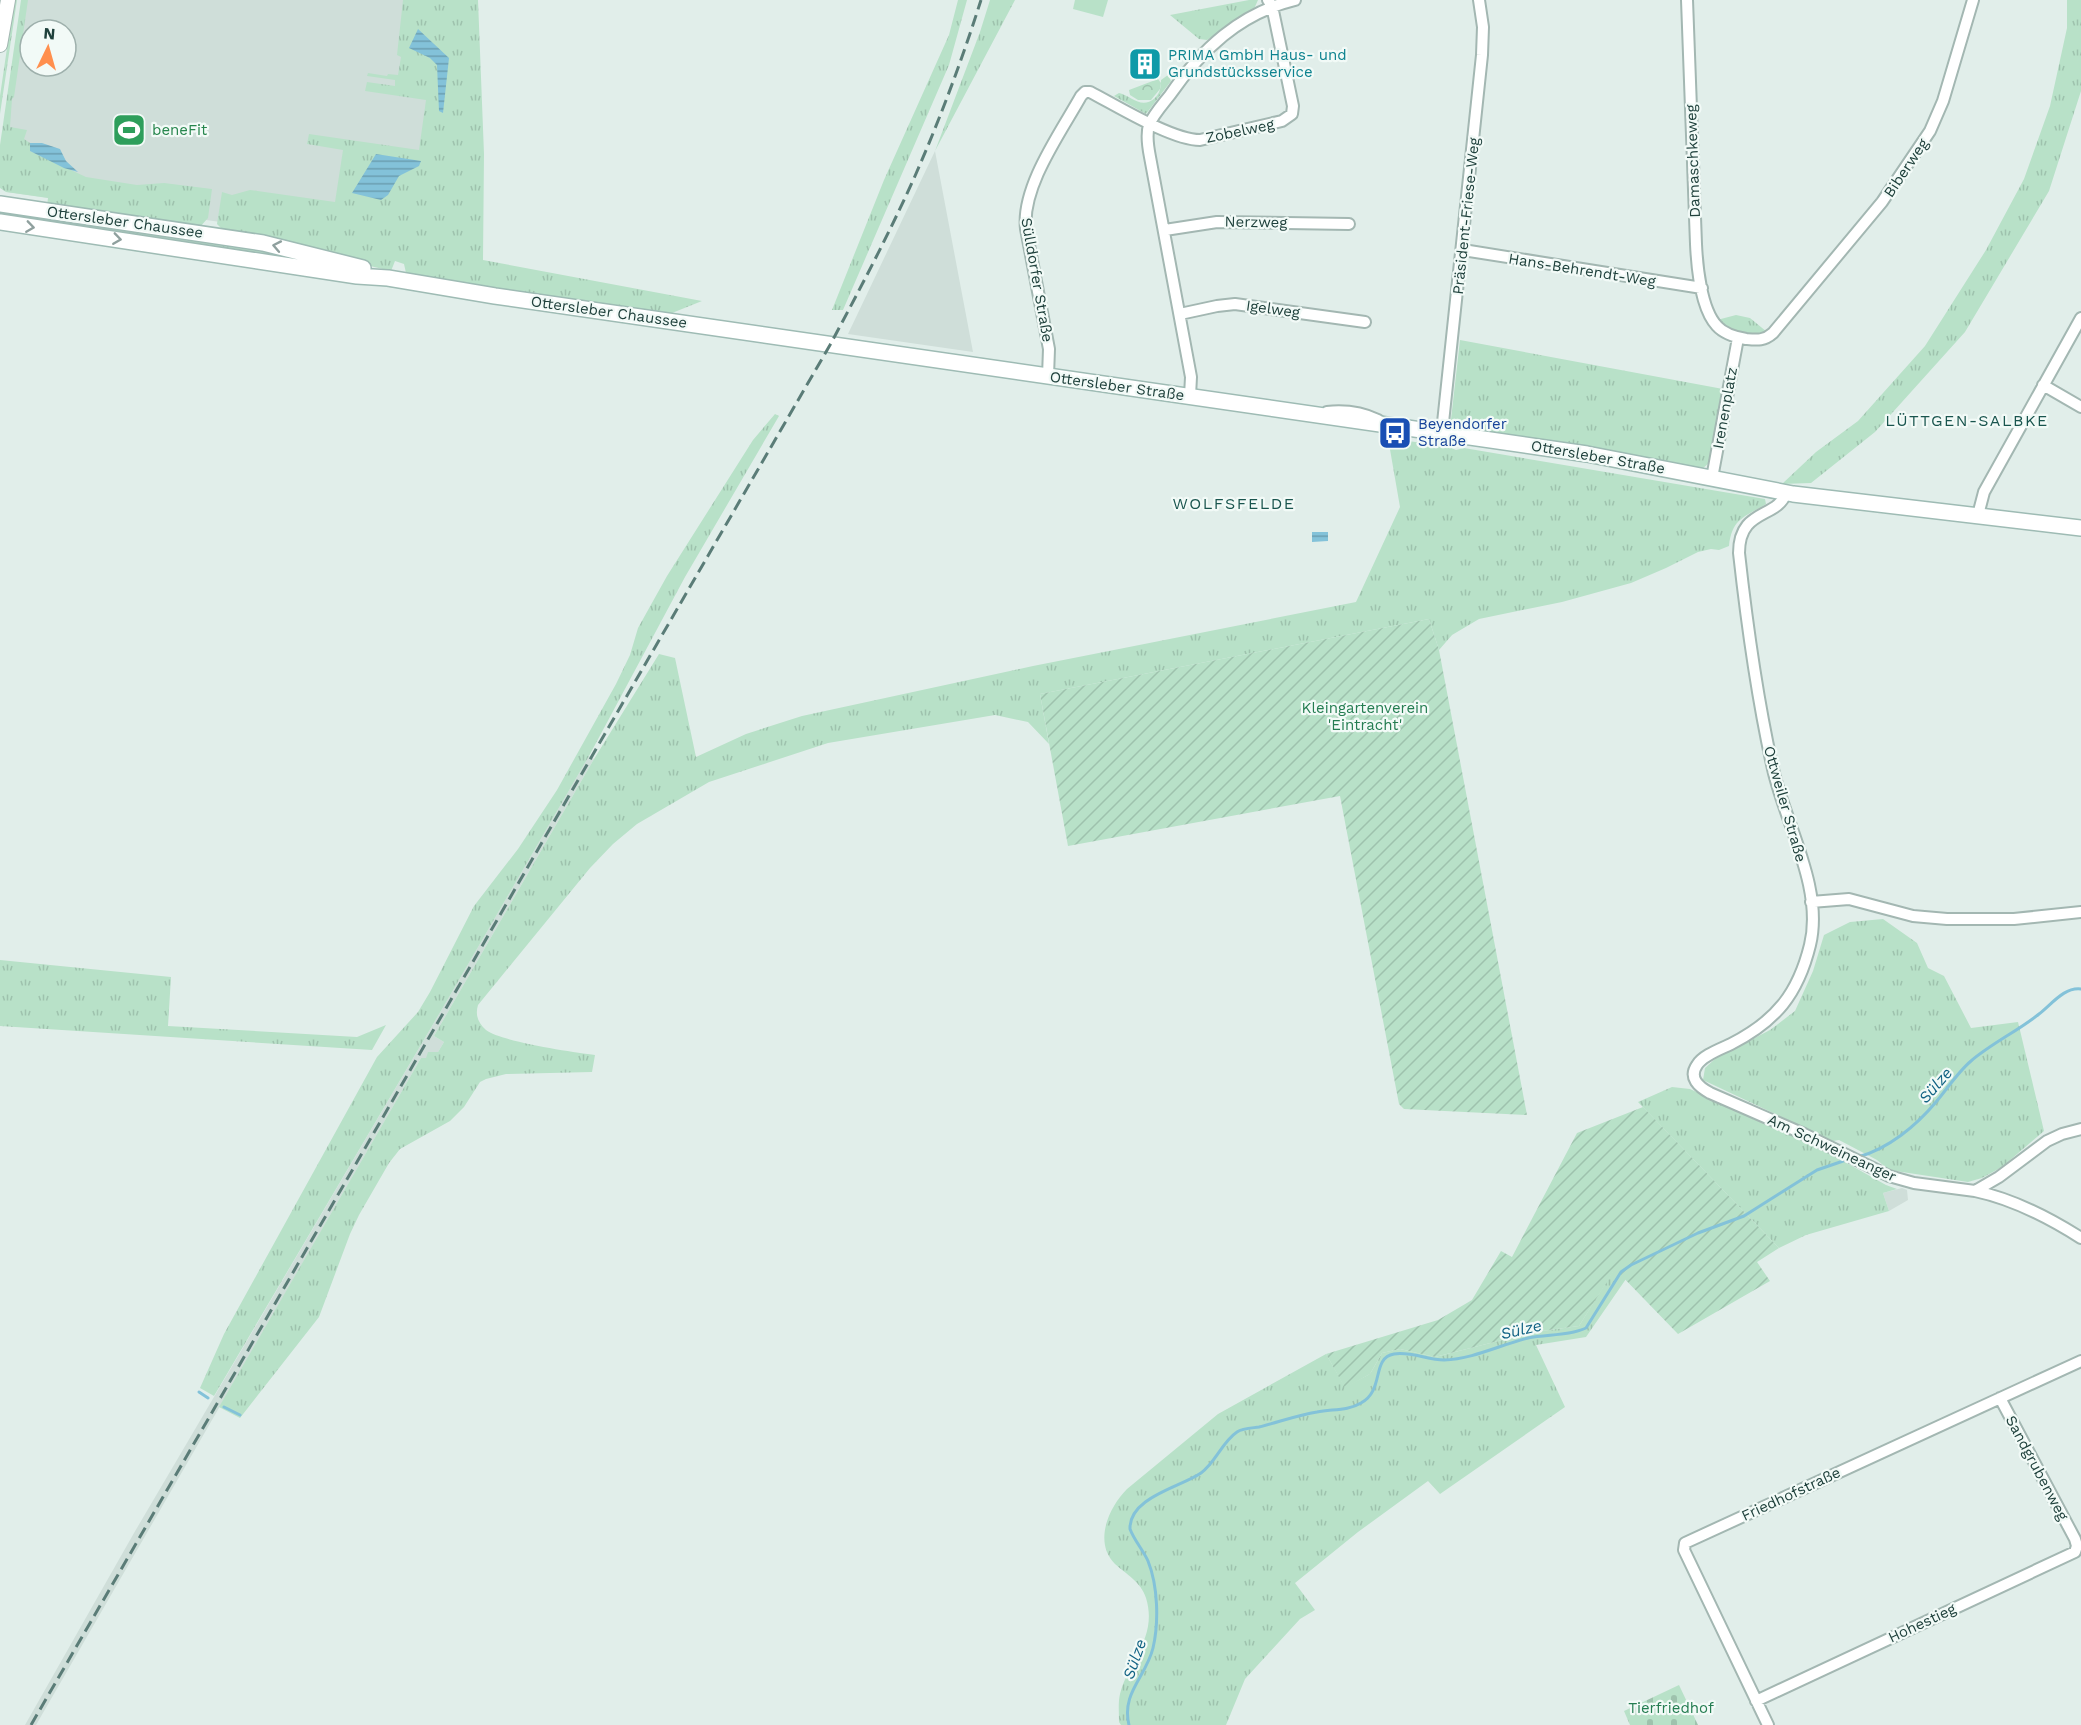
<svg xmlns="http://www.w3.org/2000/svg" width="2081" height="1725" viewBox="0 0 2081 1725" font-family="'Work Sans',sans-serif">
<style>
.built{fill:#cfded9;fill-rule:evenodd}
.grass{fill:url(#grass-tufts)}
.cemetery{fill:url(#cemetery-stones)}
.park{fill:url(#park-crowns)}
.garden{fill:url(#garden-furrows)}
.pitch{fill:#b8e1c8}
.water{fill:url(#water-rules)}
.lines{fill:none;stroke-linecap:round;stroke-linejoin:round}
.stream{stroke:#83c2d9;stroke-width:3}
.minor-casing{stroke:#a3b7b2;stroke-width:14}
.tertiary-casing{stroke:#a3b7b2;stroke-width:16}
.secondary-casing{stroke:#9ebbb4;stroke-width:18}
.minor{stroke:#fff;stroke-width:10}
.tertiary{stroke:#fff;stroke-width:14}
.secondary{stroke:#fff;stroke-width:15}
.rail{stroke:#5a7c77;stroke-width:3;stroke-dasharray:12 6;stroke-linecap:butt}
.oneway{stroke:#8fa09e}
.labels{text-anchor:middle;stroke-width:4.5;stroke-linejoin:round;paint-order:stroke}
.culture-label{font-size:15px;fill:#0d838f;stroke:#f2faf7;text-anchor:start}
.leisure-label{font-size:15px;fill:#27864d;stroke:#f2faf7;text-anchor:start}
.street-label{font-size:15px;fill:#1f413c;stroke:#f2faf7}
.transit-label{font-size:15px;fill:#164399;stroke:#f2faf7;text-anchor:start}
.park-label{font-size:15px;fill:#247d51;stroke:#f2faf7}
.neighbourhood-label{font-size:16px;letter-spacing:1.5px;fill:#19554e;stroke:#f2faf7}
.water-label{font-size:16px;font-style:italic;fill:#126384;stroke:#f2faf7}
</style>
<defs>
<pattern id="grass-tufts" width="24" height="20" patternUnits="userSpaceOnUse" patternTransform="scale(1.5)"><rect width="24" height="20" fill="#b8e1c8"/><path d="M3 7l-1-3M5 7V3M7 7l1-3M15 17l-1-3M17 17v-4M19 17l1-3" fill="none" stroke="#9ec2ad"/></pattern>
<pattern id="cemetery-stones" width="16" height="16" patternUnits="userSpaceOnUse" patternTransform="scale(1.5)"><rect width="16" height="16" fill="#b8e1c8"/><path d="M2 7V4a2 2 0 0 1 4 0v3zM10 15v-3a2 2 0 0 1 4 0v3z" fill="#9ec2ad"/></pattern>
<pattern id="park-crowns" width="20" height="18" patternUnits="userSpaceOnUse" patternTransform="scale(1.5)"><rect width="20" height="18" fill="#b8e1c8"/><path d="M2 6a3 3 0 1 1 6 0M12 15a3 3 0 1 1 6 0" fill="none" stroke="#9ec2ad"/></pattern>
<pattern id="garden-furrows" width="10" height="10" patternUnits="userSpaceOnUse" patternTransform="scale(1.5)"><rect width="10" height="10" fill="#b8e1c8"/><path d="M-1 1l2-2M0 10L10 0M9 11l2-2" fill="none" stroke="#9ec2ad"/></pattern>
<pattern id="water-rules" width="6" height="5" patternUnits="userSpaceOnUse" patternTransform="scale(1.5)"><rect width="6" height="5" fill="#83c2d9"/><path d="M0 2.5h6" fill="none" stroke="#6b9fb1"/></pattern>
</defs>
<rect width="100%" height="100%" fill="#e1eeea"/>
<path class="built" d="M23 0H473L480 283 291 232 7 192 0 153ZM30 30H66V66H30Z
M935 151 973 352 848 334Z
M589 756 594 759 434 1036 444 1042 438 1052 426 1058H421L36 1725H25L134 1533 445 1004Z
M1902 1188 1907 1190 1908 1200 1889 1211 1883 1193Z"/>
<path class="grass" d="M14 0H17L0 114V96Z
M21 0H28L14 97 12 99 10 127 27 130 24 139 30 143V151L86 177 137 185 164 183 212 189 208 218 199 228 47 206 48 198 6 192 0 188V145Z
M403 0H478L484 154 483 260 702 301 672 313 448 282 406 273 404 264 395 261 391 271 224 231 217 224 222 192 232 195 250 190 335 202 343 150 307 144 309 134 419 150 426 100 365 91 367 82 395 86V80L367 76 368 73 387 76 388 74 398 75 401 57 397 55Z
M958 0H967L949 65 843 310H832L884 180 949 35Z
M990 0H1015L935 151 980 32Z
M1249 0H1258L1254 9 1207 40 1199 39 1170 15Z
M2067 0H2081V91L2049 191 1965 332 1875 432 1811 483 1782 484 1816 452 1858 421 1925 346 1986 250 2024 179 2050 106 2067 28Z
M1168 75 1171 81 1146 114 1114 96 1119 93C1132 96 1141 110 1155 98 1160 93 1161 87 1161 80Z
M0 209 247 246 348 268 0 217Z
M140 248 429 290 431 293 135 251Z
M1736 315 1750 318 1767 332C1752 338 1729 330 1717 320Z
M1460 340 1723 389 1709 463 1702 469 1450 428Z
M775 414 779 416 685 577 589 756 445 1004 214 1396 200 1388 224 1334 377 1057 418 1012 430 992 474 906 518 849 557 790 616 684 630 655 638 628 667 576 753 440Z
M1388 438 1449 447 1456 450 1464 448 1765 499 1766 504C1745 517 1732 518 1729 546L1719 550 1711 549 1698 552 1666 568 1631 583 1562 602 1479 619 1452 635 1439 650 1429 619 1040 694 1049 744 1028 722 995 715 828 743 709 782 637 824 613 844 590 868 478 1005C475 1015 478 1023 486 1030 502 1042 573 1052 595 1055L592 1072 506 1074 486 1079 480 1082 464 1107 450 1121 400 1149 389 1163 359 1215 350 1234 319 1317 240 1418 219 1407 421 1058H426L428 1052H438L444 1042 434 1036 594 759 659 654 675 658 696 757 746 734 802 716 1033 666 1356 602 1400 507Z
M1883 919 1917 943 1928 968 1944 976 1971 1028 2018 1022 2044 1131 2002 1167 1982 1178 1968 1182 1889 1170 1877 1160 1839 1140 1833 1141 1703 1080 1705 1068 1716 1058 1770 1030 1795 1011 1813 971 1824 935 1850 922Z
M0 960 171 977 168 1026 357 1037 386 1025 372 1050 0 1026Z
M1672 1087 1690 1089 1827 1152 1886 1185 1897 1189 1883 1193 1889 1211 1806 1235 1779 1248 1638 1102Z
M1615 1268 1626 1279 1586 1337 1536 1345 1565 1407 1440 1494 1428 1481 1358 1532 1295 1583 1315 1610 1300 1619 1245 1679 1226 1725H1121L1119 1722C1119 1713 1118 1702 1120 1694 1129 1660 1158 1637 1146 1598 1141 1582 1126 1574 1115 1564 1093 1542 1109 1507 1127 1489L1218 1414 1326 1354 1345 1387 1370 1374 1382 1353 1400 1349 1435 1357 1534 1332 1579 1326Z"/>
<path class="cemetery" d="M1679 1685 1698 1725H1630L1624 1711Z"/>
<path class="park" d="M1158 79 1161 83 1160 89 1151 100H1138L1130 95 1129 90Z"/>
<path class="garden" d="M1429 619 1439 650 1527 1115 1404 1109 1399 1104 1340 796 1068 846 1040 694Z
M1643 1107 1779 1248 1757 1262 1770 1281 1678 1334 1615 1269 1579 1326 1534 1332 1435 1357 1400 1349 1382 1353 1370 1374 1345 1388 1326 1354 1438 1320 1472 1300 1501 1251 1512 1257 1577 1133Z"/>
<path class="pitch" d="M1075 0H1108L1103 17 1073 9Z"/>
<path class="water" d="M418 29 449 58 443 113 439 111 437 65 430 58 409 48Z
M30 143H42L60 149 66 161 78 172 64 168 30 151Z
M376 154 421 161 419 166 399 176 388 195 381 200 352 193Z
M1312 532H1328V541L1312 542Z"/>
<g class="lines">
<path class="stream" d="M1858 1157C1888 1149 1916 1126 1936 1102 1947 1089 1958 1072 1971 1061 1992 1043 2018 1031 2039 1014 2052 1004 2064 987 2081 989
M199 1392 208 1398
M224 1407 240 1415
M1129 1725C1121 1693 1146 1677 1153 1648 1159 1622 1158 1586 1148 1561 1143 1550 1134 1540 1130 1529 1129 1497 1181 1487 1201 1473 1216 1462 1222 1442 1237 1432 1243 1428 1253 1428 1259 1427 1279 1422 1298 1415 1317 1412 1332 1409 1348 1411 1361 1403 1385 1390 1371 1358 1394 1354 1410 1351 1428 1360 1444 1360 1473 1359 1500 1345 1528 1338 1547 1334 1569 1336 1586 1328L1621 1272 1631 1265 1698 1233 1744 1216 1817 1170 1849 1159"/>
<defs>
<path id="minor" d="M1687 0 1696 244C1697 266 1701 309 1717 326 1724 334 1735 337 1746 339 1757 340 1764 341 1773 333L1882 202 1930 131 1943 101 1973 0
M1165 230 1217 222 1349 224
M1463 250 1702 288
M1180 314 1217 306 1235 304 1365 322
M1048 376 1049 349 1026 229C1021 187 1061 132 1081 96L1085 92H1090C1117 106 1172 140 1200 140L1282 121 1292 114 1293 106 1272 6 1268 0
M2043 385 2081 407
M1190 396 1191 377 1150 157C1148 147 1146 135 1149 125 1153 115 1163 104 1170 95 1201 50 1240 13 1295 0
M1327 412C1345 410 1361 412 1378 420
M1442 432 1482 55 1483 27 1479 0
M1712 478 1738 338
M1786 493C1777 519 1739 508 1739 553 1747 625 1757 698 1773 769 1785 823 1824 888 1810 945 1798 994 1776 1021 1731 1044 1721 1049 1703 1055 1697 1065 1688 1078 1699 1087 1710 1093L1804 1134 1889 1176 1914 1183 1975 1191 1999 1177 2047 1141 2062 1134 2081 1129
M1978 515 1984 492 2081 318
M1811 902 1849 899 1913 916 1947 919H2014L2081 912
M1975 1191C2013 1199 2048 1217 2081 1238
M1756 1701 2075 1552 2077 1546 2075 1539 2000 1398
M1768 1725 1684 1550 1685 1543 2081 1361"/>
<path id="tertiary" d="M0 45 8 0"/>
<path id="secondary" d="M0 204 263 243 363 268
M0 222 357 276 388 278 495 296 1587 454 1793 494 2081 528"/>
</defs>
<use href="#minor" class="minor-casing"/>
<use href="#tertiary" class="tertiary-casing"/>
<use href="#secondary" class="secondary-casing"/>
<use href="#minor" class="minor"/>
<use href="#tertiary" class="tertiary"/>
<use href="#secondary" class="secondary"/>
<path class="rail" d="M31 1725 830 345C860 289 889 234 915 176 940 119 962 60 981 0"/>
</g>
<defs><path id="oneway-chevron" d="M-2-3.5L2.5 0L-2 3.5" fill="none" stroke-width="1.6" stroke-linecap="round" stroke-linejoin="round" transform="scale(1.5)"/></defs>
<g class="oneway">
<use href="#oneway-chevron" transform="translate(30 227) rotate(8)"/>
<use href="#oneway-chevron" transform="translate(117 239) rotate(8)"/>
<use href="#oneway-chevron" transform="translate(277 246) rotate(-169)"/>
</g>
<defs>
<symbol id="building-square" viewBox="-11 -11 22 22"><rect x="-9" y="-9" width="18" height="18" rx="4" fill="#0f9aa8" stroke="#f2faf7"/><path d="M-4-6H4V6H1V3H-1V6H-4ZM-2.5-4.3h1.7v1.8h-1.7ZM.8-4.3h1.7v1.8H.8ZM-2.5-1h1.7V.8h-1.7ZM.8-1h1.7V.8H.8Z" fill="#fff"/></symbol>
<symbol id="stadium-square" viewBox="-11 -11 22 22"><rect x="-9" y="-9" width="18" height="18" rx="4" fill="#2e9e5b" stroke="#f2faf7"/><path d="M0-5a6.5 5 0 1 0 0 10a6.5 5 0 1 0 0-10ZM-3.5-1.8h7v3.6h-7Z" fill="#fff"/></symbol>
<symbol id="bus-square" viewBox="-11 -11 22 22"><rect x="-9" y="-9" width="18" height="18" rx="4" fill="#1a4fb4" stroke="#f2faf7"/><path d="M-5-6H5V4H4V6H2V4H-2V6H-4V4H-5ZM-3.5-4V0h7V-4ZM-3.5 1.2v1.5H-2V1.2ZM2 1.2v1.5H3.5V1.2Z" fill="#fff"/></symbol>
</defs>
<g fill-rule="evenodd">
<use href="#building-square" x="1126" y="45" width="38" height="38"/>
<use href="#stadium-square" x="110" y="111" width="38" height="38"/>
<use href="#bus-square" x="1376" y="414" width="38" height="38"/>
</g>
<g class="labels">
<g class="culture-label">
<text x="1168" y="60">PRIMA GmbH Haus- und<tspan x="1168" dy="17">Grundstücksservice</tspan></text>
</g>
<g class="leisure-label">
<text x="152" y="135">beneFit</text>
</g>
<g class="street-label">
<text transform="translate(1240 131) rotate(-12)" y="5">Zobelweg</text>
<text transform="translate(1693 161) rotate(-92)" y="5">Damaschkeweg</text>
<text transform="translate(1906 168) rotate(-56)" y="5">Biberweg</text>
<text transform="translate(1466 216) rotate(-84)" y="5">Präsident-Friese-Weg</text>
<text transform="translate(125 222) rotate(8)" y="5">Ottersleber Chaussee</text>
<text transform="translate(1256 222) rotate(1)" y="5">Nerzweg</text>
<text transform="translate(1582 270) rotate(9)" y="5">Hans-Behrendt-Weg</text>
<text transform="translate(1037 280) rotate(80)" y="5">Sülldorfer Straße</text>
<text transform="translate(1273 309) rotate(8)" y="5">Igelweg</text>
<text transform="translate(609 312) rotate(8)" y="5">Ottersleber Chaussee</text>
<text transform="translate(1117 386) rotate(8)" y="5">Ottersleber Straße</text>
<text transform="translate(1725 408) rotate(-80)" y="5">Irenenplatz</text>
<text transform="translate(1598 457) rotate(10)" y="5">Ottersleber Straße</text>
<text transform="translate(1785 804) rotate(74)" y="5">Ottweiler Straße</text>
<text transform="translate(1832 1148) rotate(25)" y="5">Am Schweineanger</text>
<text transform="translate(2037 1468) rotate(62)" y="5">Sandgrubenweg</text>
<text transform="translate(1791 1494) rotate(-25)" y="5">Friedhofstraße</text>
<text transform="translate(1922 1623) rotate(-25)" y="5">Hohestieg</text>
</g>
<g class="transit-label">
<text x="1418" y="429">Beyendorfer<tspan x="1418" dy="17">Straße</tspan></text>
</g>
<g class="park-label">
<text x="1365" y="713">Kleingartenverein<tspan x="1365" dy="17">'Eintracht'</tspan></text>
<text x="1671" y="1713">Tierfriedhof</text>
</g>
<g class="neighbourhood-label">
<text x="1967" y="426">LÜTTGEN-SALBKE</text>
<text x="1234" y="509">WOLFSFELDE</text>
</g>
<g class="water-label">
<text transform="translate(1935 1085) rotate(-49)" y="6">Sülze</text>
<text transform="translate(1521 1329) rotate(-13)" y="6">Sülze</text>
<text transform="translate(1134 1659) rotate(-71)" y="6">Sülze</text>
</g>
</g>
<g transform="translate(48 48) rotate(5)"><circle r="28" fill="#f2faf7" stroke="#9eb0ac" stroke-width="1.5"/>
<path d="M0-4.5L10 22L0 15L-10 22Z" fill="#ff8f4e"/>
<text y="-9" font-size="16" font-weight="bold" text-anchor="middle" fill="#1f413c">N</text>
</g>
</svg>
